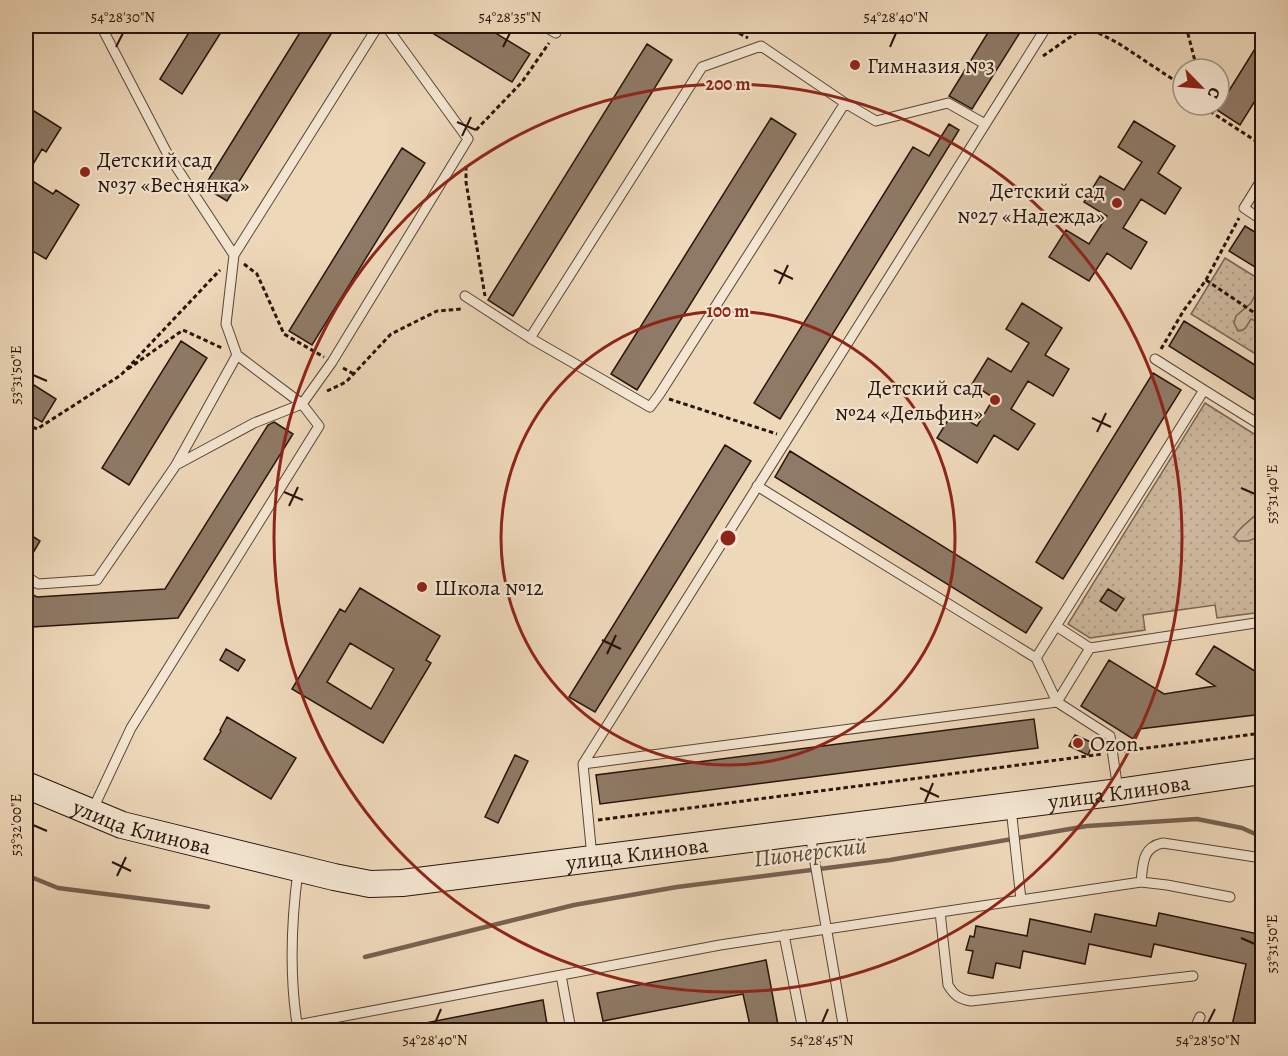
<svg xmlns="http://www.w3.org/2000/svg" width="1288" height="1056" viewBox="0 0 1288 1056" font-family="Alegreya,serif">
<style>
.grass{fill:url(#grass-dots);stroke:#7a6653;stroke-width:1.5}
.forest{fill:url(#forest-crowns);stroke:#7a6653;stroke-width:1.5}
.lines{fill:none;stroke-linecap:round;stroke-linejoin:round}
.stream{stroke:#766150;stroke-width:4.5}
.building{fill:#8e7a66;stroke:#27140a;stroke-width:1.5;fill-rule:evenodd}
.lane-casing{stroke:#594536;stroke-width:11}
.secondary-casing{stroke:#27140a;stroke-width:28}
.path{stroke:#27140a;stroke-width:3;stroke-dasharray:4.5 3;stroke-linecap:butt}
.lane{stroke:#f4e6d2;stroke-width:9}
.secondary{stroke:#f4e6d2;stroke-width:26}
.ticks{fill:none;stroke:#27140a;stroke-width:2}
.ring{fill:none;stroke:#8f2418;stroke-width:3}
.poi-dot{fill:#8f2418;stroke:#f4e6d2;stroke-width:2}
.labels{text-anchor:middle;stroke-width:4.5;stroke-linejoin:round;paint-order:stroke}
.poi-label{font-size:22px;fill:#27140a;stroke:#f4e6d2;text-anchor:start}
.street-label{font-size:22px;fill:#27140a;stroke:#f4e6d2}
.water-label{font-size:24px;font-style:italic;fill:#5b4838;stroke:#f4e6d2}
.centre{fill:#8f2418;stroke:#f4e6d2;stroke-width:3}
.ring-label{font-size:18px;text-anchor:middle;font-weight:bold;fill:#8f2418;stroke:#f4e6d2;stroke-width:4.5;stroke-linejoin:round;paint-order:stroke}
.neatline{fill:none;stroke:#27140a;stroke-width:2}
.ticks-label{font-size:15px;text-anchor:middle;fill:#27140a}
</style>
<defs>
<pattern id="grass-dots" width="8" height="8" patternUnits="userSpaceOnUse" patternTransform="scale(1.5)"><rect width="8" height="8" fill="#ccb79c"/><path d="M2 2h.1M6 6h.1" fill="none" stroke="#af9c85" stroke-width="1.8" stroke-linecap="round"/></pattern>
<pattern id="forest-crowns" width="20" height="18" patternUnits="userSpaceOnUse" patternTransform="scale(1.5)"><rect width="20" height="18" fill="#ccb79c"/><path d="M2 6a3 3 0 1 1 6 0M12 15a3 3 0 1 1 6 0" fill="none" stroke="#af9c85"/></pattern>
</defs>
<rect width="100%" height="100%" fill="#eed8ba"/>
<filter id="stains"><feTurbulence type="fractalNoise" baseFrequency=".00333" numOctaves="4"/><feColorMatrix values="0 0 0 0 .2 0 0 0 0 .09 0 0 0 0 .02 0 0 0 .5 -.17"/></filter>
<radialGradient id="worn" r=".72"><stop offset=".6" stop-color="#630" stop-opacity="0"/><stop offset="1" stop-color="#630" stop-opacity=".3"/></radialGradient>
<path class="grass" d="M1225 258 1262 281V358L1191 314Z
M1205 403 1262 439V612L1217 618 1215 605 1143 615 1145 630 1090 638 1068 624Z"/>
<path class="forest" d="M1256 293H1262V324L1251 319C1247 325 1246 331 1238 331L1234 323 1236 316 1251 303Z
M1262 503V536L1248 541H1238L1234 537C1241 523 1258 519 1262 503Z"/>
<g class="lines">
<path class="stream" d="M26 875 58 888 208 907
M365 957 574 905 677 887 890 860 1087 826 1197 819 1242 828 1262 837"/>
</g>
<path class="building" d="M193 26H225L182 94 160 79Z
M304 26H336L227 201 204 187Z
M421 26H484L530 54 512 82Z
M992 26H1024L972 109 949 96Z
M1263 36V88L1240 125 1217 110Z
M647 44 672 60 513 316 488 300Z
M26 106 61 128 46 152 42 149 26 176Z
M771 118 796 134 637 390 611 374Z
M1134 121 1175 146 1158 173 1181 188 1165 214 1141 199 1123 228 1147 242 1131 269 1107 253 1089 281 1049 257 1066 230 1089 244 1107 216 1084 202 1100 176 1124 190 1142 162 1118 147Z
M949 124 959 130 780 419 754 403 913 147 929 156Z
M402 148 425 163 312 345 289 331Z
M26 177 53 194 56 190 79 205 46 259 26 247Z
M1245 226 1263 237V272L1229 251Z
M1022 303 1062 328 1045 355 1069 369 1053 396 1028 381 1011 409 1035 424 1018 450 994 435 977 463 937 438 953 412 977 426 994 398 972 384 988 358 1011 372 1029 343 1006 329Z
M1184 321 1263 370V405L1169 346Z
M181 341 207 358 129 485 102 468Z
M1153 373 1181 390 1063 579 1036 562Z
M26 380 56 399 42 422 26 413Z
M274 422 293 434 178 618 32 627 26 623V591L37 597 165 589 268 425Z
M725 445 751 461 595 712 569 697Z
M790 451 1042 608 1026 633 775 477Z
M26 532 40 541 26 565Z
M360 588 440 636 426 660 431 663 383 743 292 689 340 609 345 612ZM350 643 394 669 371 709 327 682Z
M1108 589 1124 599 1116 611 1100 601Z
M1214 646 1263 676V714L1139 729 1133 739 1081 706 1109 660 1164 694 1215 686 1196 674Z
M226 649 245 660 238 671 220 660Z
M227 717 296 758 271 799 204 759 221 731 220 730Z
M1034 719 1038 748 600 804 596 775Z
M1075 735 1093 743 1088 755 1069 746Z
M515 755 528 761 498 823 485 817Z
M1159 913 1263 935V1030H1231L1246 964 1154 944 1151 957 1089 944 1085 964 1023 951 1020 968 996 963 993 978 968 973 973 951 966 950 970 936 974 937 976 926 1027 936 1030 919 1091 932 1095 914 1156 926Z
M766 960 779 1030H751L743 994 603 1021 597 993Z
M543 1000 548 1030H416L415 1025Z"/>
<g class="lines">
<defs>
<path id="lane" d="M544 26 556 33
M1262 179 1244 208 1262 220
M234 255 378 26
M465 296 530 338 650 407 659 395 845 103
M530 338 702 67 761 46 845 103 876 121 948 103 985 124
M1204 390 1262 426
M176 465 237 355
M26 576 38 584 97 580 176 465 254 423 302 404 332 362 468 139 386 26
M1056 626 1090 648 1262 622
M1090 648 1057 702 1110 736 1118 790
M1036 658 1204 390 1155 359
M583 764 1057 702 1036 658 757 486
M92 811 131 728 319 426 302 404 237 355 226 324 234 255 167 153 101 26
M810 834 844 1030
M592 857 583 764 1047 26
M1141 882C1143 864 1142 847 1163 843L1262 858
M1021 900 1141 882 1167 885 1230 897
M940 912 948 985C954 995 959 999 971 1001L1193 976
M784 935 803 1030
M561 975 571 1030
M297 1025 720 945 1021 900 1011 808
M298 1030C289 977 291 924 298 871
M1194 1030 1200 1017"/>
<g id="secondary">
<path id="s1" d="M26 785 122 825 334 877 370 884 402 883 1119 792 1262 771"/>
</g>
</defs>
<use href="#lane" class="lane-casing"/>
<use href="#secondary" class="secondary-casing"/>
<path class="path" d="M726 26 748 38
M1085 26 1118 43 1183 86
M1186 26 1197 69
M1043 56 1086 26
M1206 105 1208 110 1262 145
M476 130 522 82 549 43
M466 166V182L485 296
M244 264 257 274 284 334 324 357
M1206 280 1262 318
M1161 349 1184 310 1206 280 1239 218
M343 368 354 374
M128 369 183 330 222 348
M327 391 346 382 391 334 437 311 462 309
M669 399 777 434
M26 424 37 429 121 375 220 270
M1124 751 1262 733
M598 820 1103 754"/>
<use href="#lane" class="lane"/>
<use href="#secondary" class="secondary"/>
</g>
<path class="ticks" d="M116 47 123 33M503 47 510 33M890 47 896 33M457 122 476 130M462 136 471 117M774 270 793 279M779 284 788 265M33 375 47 381M1092 418 1111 427M1097 432 1106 413M1241 488 1255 494M284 492 303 500M289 506 298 487M602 640 621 649M607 654 616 635M920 788 939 797M925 802 933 783M33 825 47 831M112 862 131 871M117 876 126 857M1241 938 1255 944M435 1023 441 1009M822 1023 828 1009M1208 1023 1215 1009"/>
<g class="ring">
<circle cx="728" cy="538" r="227"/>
<circle cx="728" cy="538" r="454"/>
</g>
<g class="poi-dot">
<circle cx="855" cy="65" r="6"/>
<circle cx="85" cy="172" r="6"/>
<circle cx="1117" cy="203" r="6"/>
<circle cx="995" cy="400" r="6"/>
<circle cx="422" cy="587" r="6"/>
<circle cx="1078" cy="743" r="6"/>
</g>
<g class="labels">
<g class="poi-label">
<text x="867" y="73">Гимназия №3</text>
<text x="97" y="167">Детский сад<tspan x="97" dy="25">№37 «Веснянка»</tspan></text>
<text x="1105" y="198" text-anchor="end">Детский сад<tspan x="1105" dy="25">№27 «Надежда»</tspan></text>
<text x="983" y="395" text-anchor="end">Детский сад<tspan x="983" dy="25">№24 «Дельфин»</tspan></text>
<text x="434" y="595">Школа №12</text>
<text x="1090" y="751">Ozon</text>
</g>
<g class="street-label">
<text dy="8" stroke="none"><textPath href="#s1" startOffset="1114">улица Клинова</textPath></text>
<text dy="8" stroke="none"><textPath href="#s1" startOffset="124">улица Клинова</textPath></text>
<text dy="8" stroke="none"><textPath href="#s1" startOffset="628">улица Клинова</textPath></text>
</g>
<g class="water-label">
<text transform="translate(810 852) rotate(-7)" y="8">Пионерский</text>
</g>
</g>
<circle cx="728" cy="538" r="9" class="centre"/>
<g class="ring-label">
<text x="728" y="90">200 m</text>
<text x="728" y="317">100 m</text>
</g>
<rect width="1288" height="1056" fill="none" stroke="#eed8ba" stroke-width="66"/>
<g transform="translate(1201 87) rotate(115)"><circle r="28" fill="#f4e6d2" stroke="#a29282" stroke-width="1.5"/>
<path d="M0-4.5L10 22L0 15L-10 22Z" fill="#8f2418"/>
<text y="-9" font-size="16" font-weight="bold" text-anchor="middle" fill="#27140a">С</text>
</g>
<rect x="33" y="33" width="1222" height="990" class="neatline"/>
<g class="ticks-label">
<text x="123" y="22">54°28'30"N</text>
<text x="510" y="22">54°28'35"N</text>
<text x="896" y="22">54°28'40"N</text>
<text transform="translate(16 375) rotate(-90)" y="5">53°31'50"E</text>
<text transform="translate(1272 494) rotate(-90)" y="5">53°31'40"E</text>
<text transform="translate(16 825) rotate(-90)" y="5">53°32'00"E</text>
<text transform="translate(1272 944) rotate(-90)" y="5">53°31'50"E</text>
<text x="435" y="1045">54°28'40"N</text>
<text x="822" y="1045">54°28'45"N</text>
<text x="1208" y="1045">54°28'50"N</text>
</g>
<rect width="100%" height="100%" filter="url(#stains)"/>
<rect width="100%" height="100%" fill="url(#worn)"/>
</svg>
